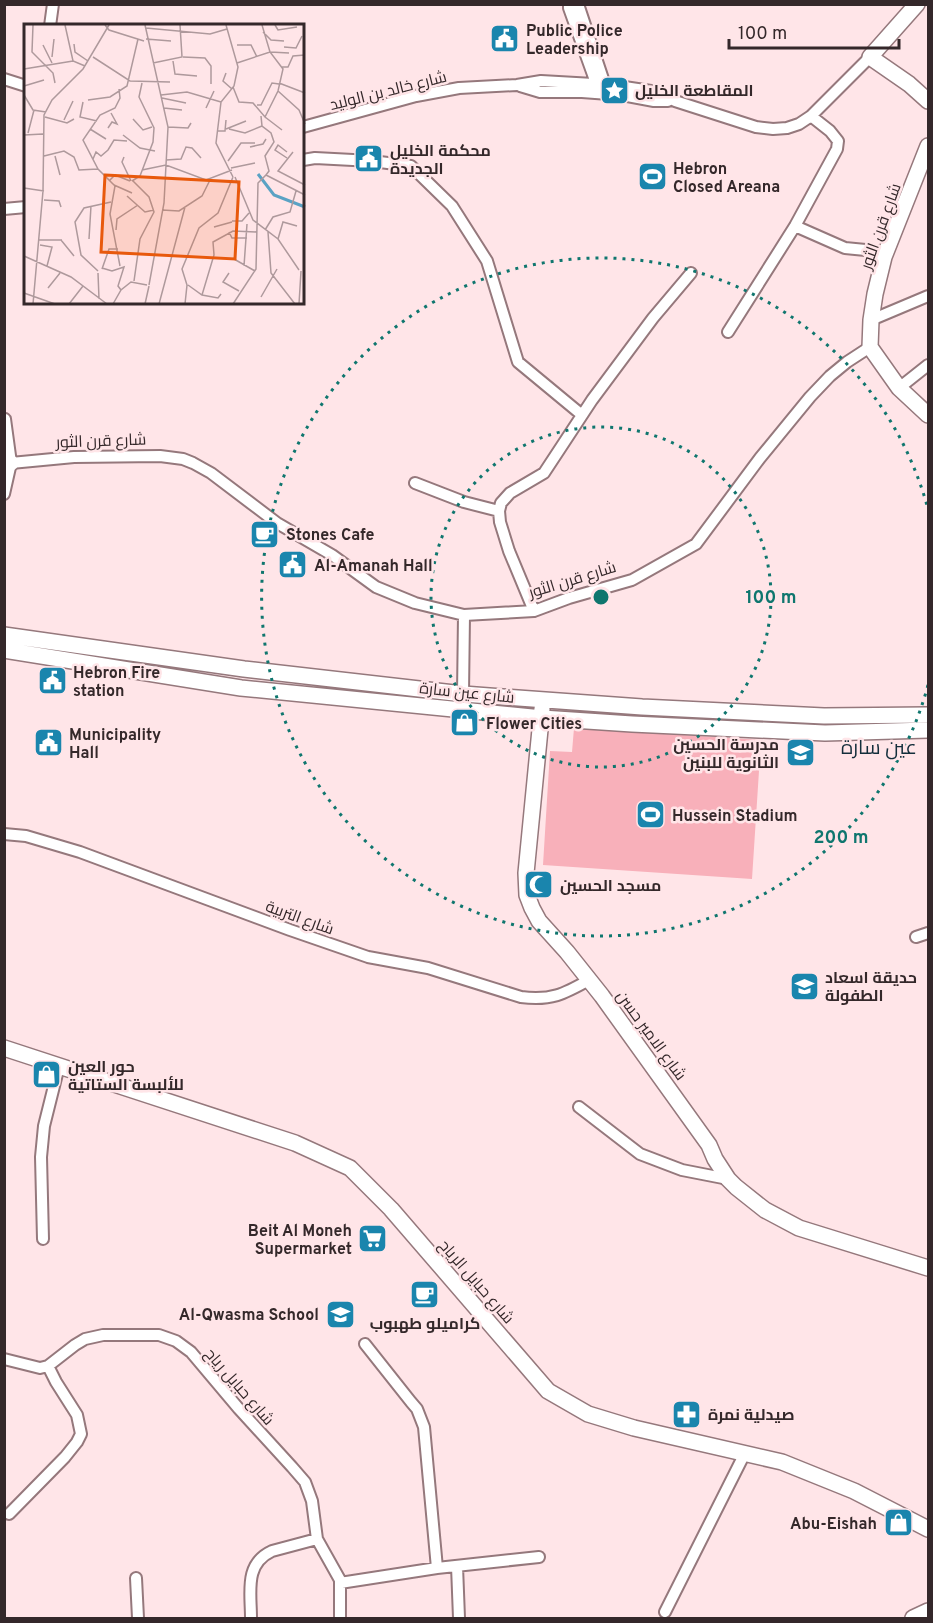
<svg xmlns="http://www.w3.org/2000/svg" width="933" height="1623" viewBox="0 0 933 1623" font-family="Overpass,Cairo,sans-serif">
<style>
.green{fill:#f8b0ba}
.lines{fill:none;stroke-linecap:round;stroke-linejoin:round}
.street-casing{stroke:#95787c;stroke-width:14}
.secondary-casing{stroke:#95787c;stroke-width:18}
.street{stroke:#fff;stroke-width:10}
.secondary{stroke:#fff;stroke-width:15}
.ring{fill:none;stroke:#0f766e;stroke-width:3;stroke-dasharray:3 6}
.labels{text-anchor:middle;stroke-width:5;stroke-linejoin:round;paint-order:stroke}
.poi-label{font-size:16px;font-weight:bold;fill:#34282a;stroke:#ffe5e8;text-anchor:start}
.street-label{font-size:16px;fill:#34282a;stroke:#ffe5e8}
.quarter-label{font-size:20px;fill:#132e3b;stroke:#ffe5e8}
.inset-river{fill:none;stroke:#5aa2c4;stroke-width:3}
.inset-road{fill:none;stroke:#ae999c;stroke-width:1.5}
.view{fill:#e8590c;fill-opacity:0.15;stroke:#e8590c;stroke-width:3}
.inset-edge{fill:none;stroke:#34282a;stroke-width:3}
.centre{fill:#0f766e;stroke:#ffe5e8;stroke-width:3}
.ring-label{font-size:18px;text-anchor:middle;font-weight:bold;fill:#0f766e;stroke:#ffe5e8;stroke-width:5;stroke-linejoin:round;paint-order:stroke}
</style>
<rect width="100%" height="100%" fill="#ffe5e8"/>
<path class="green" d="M574 728 761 740 752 879 543 865 550 751 572 752Z"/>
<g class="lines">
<defs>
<path id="street" d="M569 4V8L596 83 600 88
M578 4 606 88
M50 26 53 4
M4 79 26 86
M520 86 540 92H582L622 95 654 101H668
M303 127 416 96 459 88 517 85 541 81 611 85 651 91 675 101 756 127 773 129 787 128 799 124 811 116 870 57
M303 160 315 158 372 161 411 166 452 206 487 261 518 362 582 415
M4 209 26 207
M795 226 845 248 886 252
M871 320 928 296
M728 332 795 226 837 149 838 141 830 131 811 116
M899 388 928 365
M11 463 74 457 160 456 183 459 193 463 211 473 277 523 332 555 376 587 415 603 464 615 534 611 569 598 632 580 696 544 760 458 810 397 830 376 847 362 870 347
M415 483 464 502 499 511
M4 494 11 463 5 419
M534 611 509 551 500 522 499 511 501 503 510 493 544 473 592 400 653 318 691 273
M463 694 464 615
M4 834 26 836 80 852 290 930 368 957 428 968 521 997C551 1001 564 994 589 980
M916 937 928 933
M579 1107 640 1154 682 1170 728 1179
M43 1239 41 1157 44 1126 59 1066
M365 1344 411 1402 417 1409 424 1427 437 1568
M4 1359 40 1368 48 1366 75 1345 85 1339 103 1335H159L176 1341 191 1352 239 1409 292 1467 305 1482 312 1501 317 1539 340 1580V1618
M9 1514 65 1457 77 1442 81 1434 77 1415 56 1382 48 1366
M457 1566 459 1618
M136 1578 138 1618
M340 1583 437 1568 539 1557
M665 1612 745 1453
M251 1618C251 1592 244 1564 272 1551L317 1539"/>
<path id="secondary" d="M917 4 870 57 909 84 928 101
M928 146 884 257 875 294 871 320 870 347 899 388 928 415
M4 456 11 463
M4 635 244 669 463 694 642 707 824 716 928 715
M4 650 241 688 542 718 632 724 825 733 928 730
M542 709 526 873 527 895 532 908 539 921 567 952 602 996 709 1145 715 1159 728 1179 736 1187 765 1210 799 1228 928 1268
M4 1048 295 1143 350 1168 391 1209 548 1391 588 1414 634 1428 782 1462 854 1491 928 1529
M913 1618 928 1611"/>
</defs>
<use href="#street" class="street-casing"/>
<use href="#secondary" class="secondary-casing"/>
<use href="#street" class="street"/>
<use href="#secondary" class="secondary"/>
</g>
<g class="ring">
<circle cx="601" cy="597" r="170"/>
<path d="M928 685A339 339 0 1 1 928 509"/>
</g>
<defs>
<symbol id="civic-square" viewBox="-11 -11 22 22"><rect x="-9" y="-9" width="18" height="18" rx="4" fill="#1a85ad" stroke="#ffe5e8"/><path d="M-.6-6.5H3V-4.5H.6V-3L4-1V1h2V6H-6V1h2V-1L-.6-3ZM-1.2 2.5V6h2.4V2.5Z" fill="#fff"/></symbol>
<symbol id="sight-square" viewBox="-11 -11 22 22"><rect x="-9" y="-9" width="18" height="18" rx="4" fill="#1a85ad" stroke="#ffe5e8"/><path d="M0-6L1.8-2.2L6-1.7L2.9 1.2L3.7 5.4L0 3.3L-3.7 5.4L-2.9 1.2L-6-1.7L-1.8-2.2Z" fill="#fff"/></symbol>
<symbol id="stadium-square" viewBox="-11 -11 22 22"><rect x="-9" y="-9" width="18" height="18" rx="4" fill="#1a85ad" stroke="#ffe5e8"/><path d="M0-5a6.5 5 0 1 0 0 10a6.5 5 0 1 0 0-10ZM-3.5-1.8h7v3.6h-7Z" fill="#fff"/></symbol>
<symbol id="cafe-square" viewBox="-11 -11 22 22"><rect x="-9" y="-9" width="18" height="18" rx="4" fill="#1a85ad" stroke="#ffe5e8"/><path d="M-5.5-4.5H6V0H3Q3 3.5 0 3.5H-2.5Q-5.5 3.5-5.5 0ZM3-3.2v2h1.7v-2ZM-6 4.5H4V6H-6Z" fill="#fff"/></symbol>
<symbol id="shop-square" viewBox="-11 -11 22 22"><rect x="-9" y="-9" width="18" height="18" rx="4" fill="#1a85ad" stroke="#ffe5e8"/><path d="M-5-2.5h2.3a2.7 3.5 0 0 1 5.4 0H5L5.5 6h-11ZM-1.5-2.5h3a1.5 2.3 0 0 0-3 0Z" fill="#fff"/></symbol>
<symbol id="school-square" viewBox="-11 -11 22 22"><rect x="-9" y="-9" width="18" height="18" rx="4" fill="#1a85ad" stroke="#ffe5e8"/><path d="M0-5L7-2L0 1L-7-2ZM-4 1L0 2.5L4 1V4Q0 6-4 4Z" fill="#fff"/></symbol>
<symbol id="mosque-square" viewBox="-11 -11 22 22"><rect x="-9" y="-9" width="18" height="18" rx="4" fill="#1a85ad" stroke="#ffe5e8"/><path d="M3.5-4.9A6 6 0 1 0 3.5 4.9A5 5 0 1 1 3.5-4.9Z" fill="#fff"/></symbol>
<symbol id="supermarket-square" viewBox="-11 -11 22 22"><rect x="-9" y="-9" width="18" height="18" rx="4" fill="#1a85ad" stroke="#ffe5e8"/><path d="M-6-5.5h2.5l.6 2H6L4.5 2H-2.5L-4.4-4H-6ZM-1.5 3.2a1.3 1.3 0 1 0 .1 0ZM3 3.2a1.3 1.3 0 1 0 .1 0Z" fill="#fff"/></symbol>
<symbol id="pharmacy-square" viewBox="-11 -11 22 22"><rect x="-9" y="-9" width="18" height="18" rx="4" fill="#1a85ad" stroke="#ffe5e8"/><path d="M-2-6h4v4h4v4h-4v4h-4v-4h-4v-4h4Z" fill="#fff"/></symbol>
</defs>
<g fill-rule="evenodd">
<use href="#civic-square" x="488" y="22" width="33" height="33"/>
<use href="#sight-square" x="598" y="74" width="33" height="33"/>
<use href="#civic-square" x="352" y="142" width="33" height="33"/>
<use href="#stadium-square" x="636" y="160" width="33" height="33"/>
<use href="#cafe-square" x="248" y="518" width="33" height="33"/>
<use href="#civic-square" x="276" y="548" width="33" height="33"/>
<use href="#civic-square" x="36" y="664" width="33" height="33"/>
<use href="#shop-square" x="448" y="706" width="33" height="33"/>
<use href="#civic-square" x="32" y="726" width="33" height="33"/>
<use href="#school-square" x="784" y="736" width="33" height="33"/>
<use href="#stadium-square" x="634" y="798" width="33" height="33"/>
<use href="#mosque-square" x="522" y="868" width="33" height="33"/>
<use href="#school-square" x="788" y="970" width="33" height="33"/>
<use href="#shop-square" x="30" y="1058" width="33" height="33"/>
<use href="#supermarket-square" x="356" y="1222" width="33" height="33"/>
<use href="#cafe-square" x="408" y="1278" width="33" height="33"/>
<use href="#school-square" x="324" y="1298" width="33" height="33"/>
<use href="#pharmacy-square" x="670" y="1398" width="33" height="33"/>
<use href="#shop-square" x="882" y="1506" width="33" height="33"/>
</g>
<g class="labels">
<g class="poi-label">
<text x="526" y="36">Public Police<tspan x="526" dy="18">Leadership</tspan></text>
<text x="635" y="96">المقاطعة الخليل</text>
<text x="390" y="156">محكمة الخليل<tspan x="390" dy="18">الجديدة</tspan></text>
<text x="673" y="174">Hebron<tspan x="673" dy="18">Closed Areana</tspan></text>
<text x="286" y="540">Stones Cafe</text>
<text x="314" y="571">Al-Amanah Hall</text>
<text x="73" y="678">Hebron Fire<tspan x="73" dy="18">station</tspan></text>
<text x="486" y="729">Flower Cities</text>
<text x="69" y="740">Municipality<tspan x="69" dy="18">Hall</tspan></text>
<text x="779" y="750" text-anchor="end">مدرسة الحسين<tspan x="779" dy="18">الثانوية للبنين</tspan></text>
<text x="672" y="821">Hussein Stadium</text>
<text x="560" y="891">مسجد الحسين</text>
<text x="825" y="983">حديقة اسعاد<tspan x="825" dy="18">الطفولة</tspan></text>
<text x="68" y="1072">حور العين<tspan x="68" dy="18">للألبسة الستاتية</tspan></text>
<text x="352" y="1236" text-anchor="end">Beit Al Moneh<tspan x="352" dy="18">Supermarket</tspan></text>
<text x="319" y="1320" text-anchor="end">Al-Qwasma School</text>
<text x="425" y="1329" text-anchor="middle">كراميلو طهبوب</text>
<text x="708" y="1420">صيدلية نمرة</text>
<text x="877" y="1529" text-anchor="end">Abu-Eishah</text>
</g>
<g class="street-label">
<text transform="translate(388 90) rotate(-14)" y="6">شارع خالد بن الوليد</text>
<text transform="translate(880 226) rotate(-70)" y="6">شارع قرن الثور</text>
<text transform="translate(101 440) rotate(-2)" y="6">شارع قرن الثور</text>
<text transform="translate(572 579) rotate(-17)" y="6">شارع قرن الثور</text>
<text transform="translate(467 692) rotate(6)" y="6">شارع عين سارة</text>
<text transform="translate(300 917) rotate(20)" y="6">شارع التربية</text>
<text transform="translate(652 1035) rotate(54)" y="6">شارع الامير حسن</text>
<text transform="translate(477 1281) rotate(49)" y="6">شارع حبايل الرياح</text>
<text transform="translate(240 1386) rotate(49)" y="6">شارع حبايل رياح</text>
</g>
<g class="quarter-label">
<text x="879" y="754">عين سارة</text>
</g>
</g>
<g transform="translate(24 24)">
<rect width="280" height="280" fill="#ffe5e8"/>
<path class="inset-river" d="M234 150 250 171 281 183"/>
<path class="inset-road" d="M9 1 8 28 29 49 31 59M41 1 49 37 61 42M81 1 85 6 120 17M121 1 144 103 140 179 125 261M202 1 214 43 210 62 197 78 192 119 209 153M251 1 254 6 273 3M122 4 186 10 203 5M239 8 247 16 260 17M122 15 147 17M50 20 51 28 64 37M19 21 28 39M213 21H227L233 33M260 23 272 24 278 12M28 33 30 15M69 33 106 57 146 58M159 33 181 34 187 42V60M149 37 151 50 173 52M129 39 158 33 156 1M213 39 246 28 265 29M258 43H264L269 32 281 31M0 45 49 37M202 49 199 57 208 65M255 59 281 69M0 62 20 56M209 63 215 78 229 79 241 93 254 67 259 45 246 28 238 1M95 65 96 74 91 84 76 91 59 116 74 145 91 162 86 190 96 242M254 67 275 86 281 100M0 71 9 86 22 88M137 71 163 68 197 78M138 74 162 79M64 76 86 73 103 62 114 15M59 78 56 93 73 97M233 81H237L248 59 255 60M140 84 158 86M182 84 190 67M237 92 238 102 247 109 250 118 241 132 245 147 242 151M21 93 43 99 50 95M241 93 258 106M109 95 119 106 128 103M40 96 49 77M144 103 164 104 167 99M84 104 88 98 93 100 87 89M66 105 82 115M202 105 222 97M205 105 221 109 238 102M194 107H201L202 96M4 109 10 86M0 111 19 110M99 111 116 124 131 127M226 123 239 120 242 115M269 128 254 147 281 161M20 132 40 127 50 133 55 146 74 145M31 132 36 151M100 133 98 138 107 157M263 134 251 126 254 121 263 128M69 135 72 128 77 132 84 126 90 116 103 117M142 136 157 135 162 123 168 124 177 134M204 137 217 119H231M207 144 231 139M118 146 142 141 182 156 208 146M211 153 229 196 254 215 275 246M86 156 91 151 106 157M108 157 116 152 129 118 130 104 115 73 118 59M109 157 125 173 130 188 116 215 110 257M90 161 108 169M0 164 20 167M103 172 121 188 130 186M20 176 35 177 37 183M138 186 155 187 178 172 186 156M208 197H218L225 189M190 203 208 198M92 206 93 195 114 181M241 206 249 193 266 188 272 167M205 208 208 214H223M244 208 247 249 271 280M65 215 67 182M254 215 259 198 273 202M15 216H38M37 216 50 232M16 221 28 223 23 242M0 232 47 253 83 280M210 235 231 247M220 242 223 200M78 244 88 247 100 243 94 262 97 266M78 245 85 225H94M74 247 57 231 51 198 60 184 87 178M74 249 75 275M205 249 199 258 215 267M164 261 178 271 194 274 197 270M24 264 36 249M0 269 31 280M178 271 190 231 189 218 209 207 233 208M237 273 253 245M9 280 19 167 20 91 28 76 59 45 85 1M45 280 59 262M89 280 97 266 107 258 123 261M121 280 125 262M135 280 161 183M161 280 163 261 158 245 175 204 194 189 209 153M209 280 232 245 234 159 242 151 281 171M275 280 277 247"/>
<path class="view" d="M81 151 215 158 211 235 77 228Z"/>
<rect width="280" height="280" class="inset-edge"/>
</g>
<circle cx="601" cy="597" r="9" class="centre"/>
<g class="ring-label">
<text x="771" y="603">100 m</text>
<text x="841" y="843">200 m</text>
</g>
<rect width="933" height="1623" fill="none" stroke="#34282a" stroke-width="12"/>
<path d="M729 39v9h170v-9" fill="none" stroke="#34282a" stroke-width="3"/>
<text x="738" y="39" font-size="18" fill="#34282a" stroke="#ffe5e8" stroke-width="4.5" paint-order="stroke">100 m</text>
</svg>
